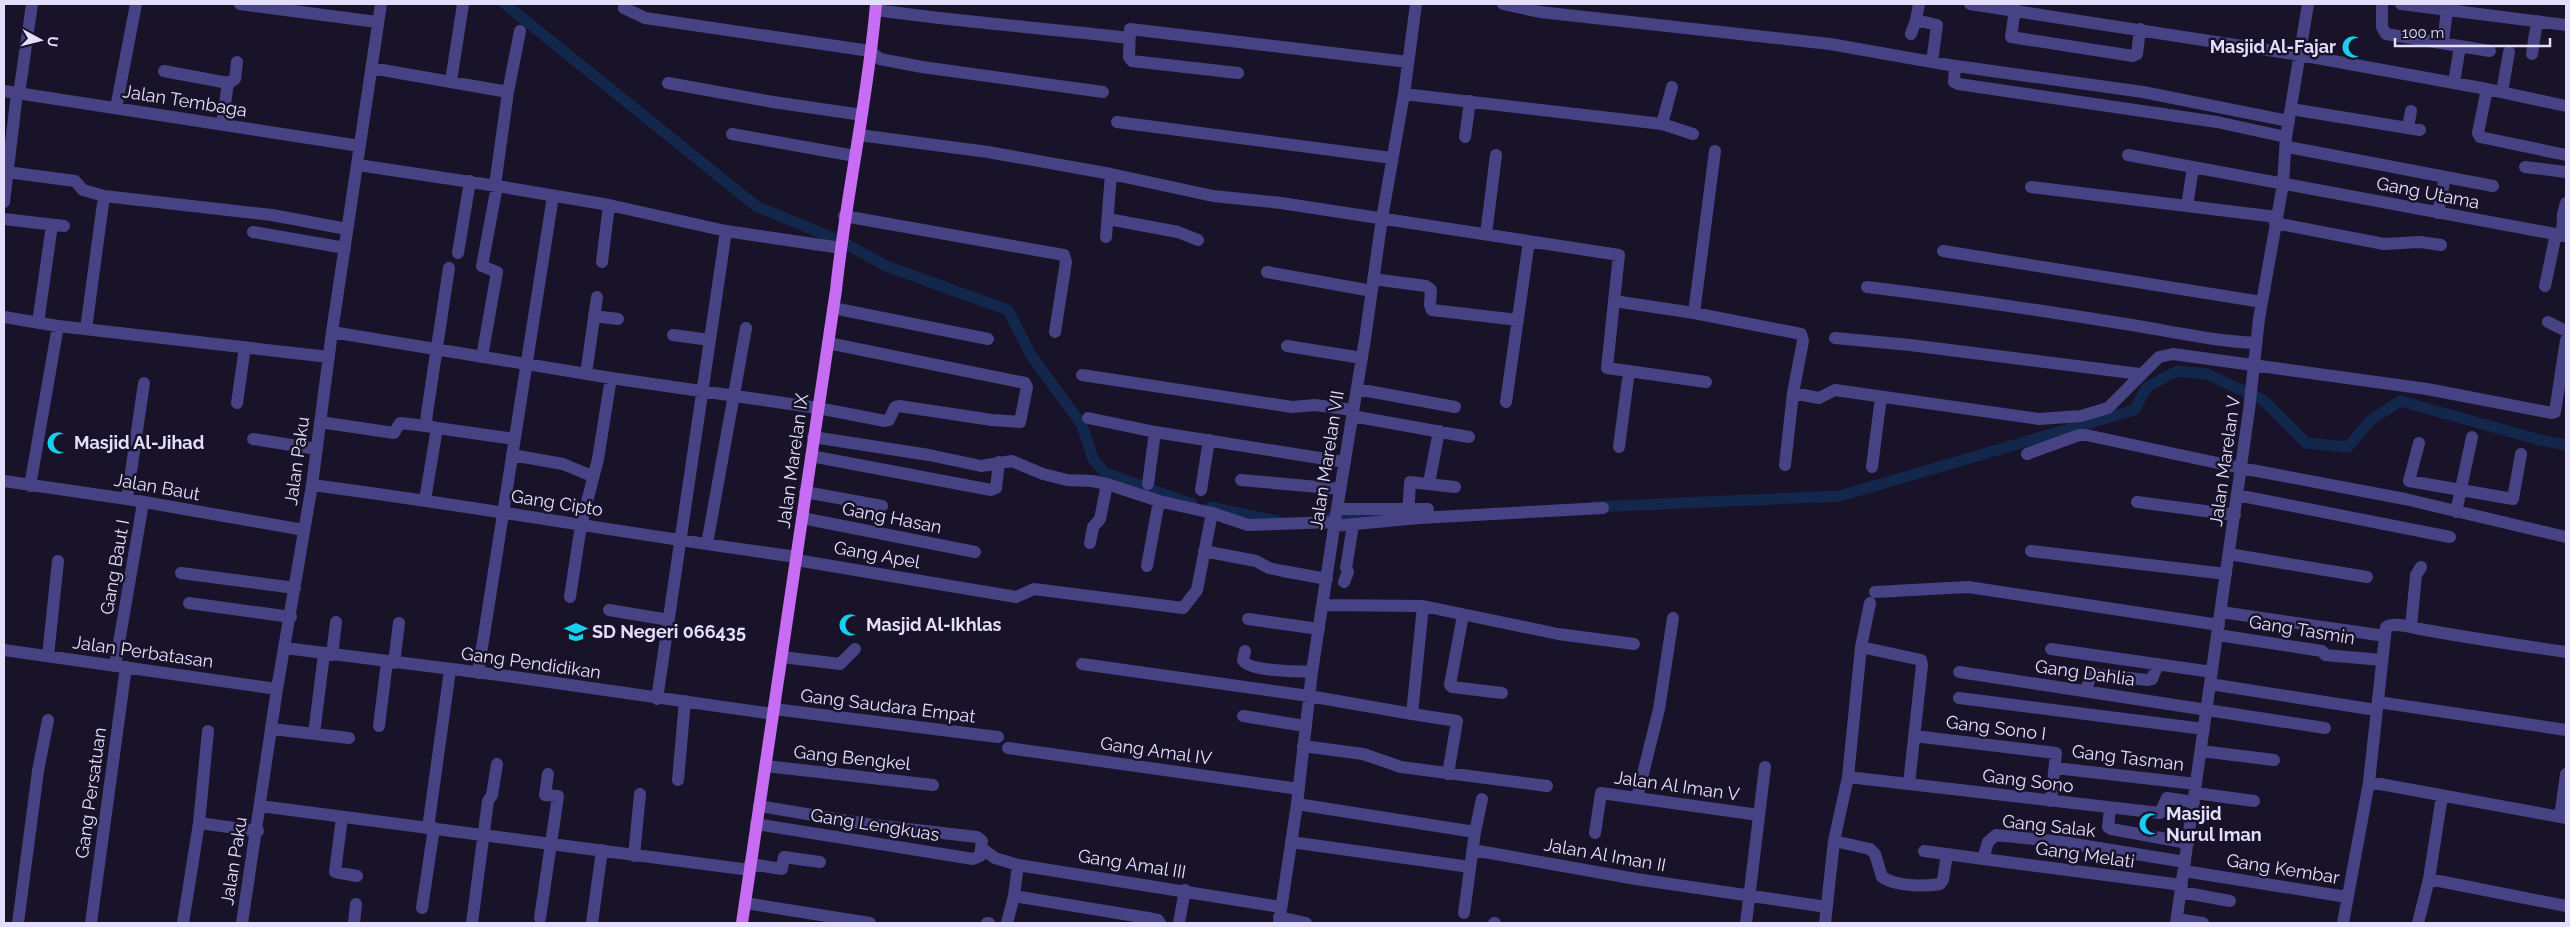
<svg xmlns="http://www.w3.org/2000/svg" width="2570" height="927" viewBox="0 0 2570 927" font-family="Raleway,sans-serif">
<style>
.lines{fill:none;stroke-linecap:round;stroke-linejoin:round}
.canal{stroke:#13274d;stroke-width:11}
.minor{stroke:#474284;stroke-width:12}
.major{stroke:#c76df4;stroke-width:12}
.labels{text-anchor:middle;stroke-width:5;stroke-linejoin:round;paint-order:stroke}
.poi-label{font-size:18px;font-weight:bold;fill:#e3defc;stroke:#181329;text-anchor:start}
.street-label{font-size:18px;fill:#e3defc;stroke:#181329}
</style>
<rect width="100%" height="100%" fill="#181329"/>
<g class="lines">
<path class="canal" d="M505 4 756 206 843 242 886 266 1008 310 1031 355 1082 425 1093 459 1105 473 1192 504
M1210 507 1277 521
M1593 507 1840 496 2134 410 2147 387 2177 371 2207 374 2263 400 2306 443 2348 447 2371 420 2400 401 2540 440 2566 445
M1328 518 1382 516"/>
<path class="minor" d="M240 4 377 22
M625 4 624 8 645 18 870 51 880 59 922 67 1103 92
M1503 4 1540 12 1830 44 1949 65 2143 92 2289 121
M1919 4 1916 20 1937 25 1932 62
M1970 4 2300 55 2487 89 2566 106
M2382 4V27L2386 34 2490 51
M2401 4 2566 25
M2015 9 2011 37 2133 56 2137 54 2140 29
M876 10C960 22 1045 28 1129 38
M1911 34 1916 20
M2443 42 2447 10
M2532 54 2537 21
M1955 66 1954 82 1958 84 2217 122 2286 137
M371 68 508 92
M164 71 228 83 235 79 237 62
M1238 73 1132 61 1129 57 1130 29 1408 62
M451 81 463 4
M668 83 773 102 862 115
M2454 83 2460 46
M2487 89 2478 133 2480 137 2566 155
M4 91 360 146
M2502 92 2509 52
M19 94 32 4
M1404 94 1662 124 1672 87
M116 108 136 4
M2291 109 2420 130
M1117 122 1392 158
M222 124 228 83
M1662 124 1693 134
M2408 128 2411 111
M732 134 855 156
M859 135 988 152 1111 174 1213 196 1281 203 1619 255 1614 301 1694 313 1801 334 1803 341 1793 393 1785 465
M1465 137 1470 101
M2288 147 2493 186
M2128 155 2566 236
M358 165 497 186 609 205 726 231 841 248
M2525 167 2566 172
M7 172 75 181 83 190 104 196 272 215 347 229
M495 185 508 92 520 31
M2031 187 2277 217
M4 202 17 93
M2187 206 2193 167
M2438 213 2445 177
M844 216 1064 255 1066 262 1055 332
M4 219 64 226
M1108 219 1178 232 1198 240
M2275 223 2384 244 2420 242 2441 245
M253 232 345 248
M1486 234 1496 155
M2562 236 2563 214 2566 203
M1106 237 1111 174
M1943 251 2262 302
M458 253 470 181
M602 262 609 205
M1267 272 1372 291
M1373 279 1426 286 1431 290 1430 305 1432 310 1518 320
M2545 286 2556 234
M1867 287C1950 297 2032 309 2113 322 2161 329 2209 341 2256 343
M1614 301 1607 368 1706 382
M833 308 988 339
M1694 313 1715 151
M594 316 618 319
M4 317 58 326 329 357
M2548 322 2566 331
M38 323 52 225
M86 329 104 196
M332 332 611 378 818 408 885 421 889 420 895 407 899 406 992 420 1020 422 1027 387 1025 383 828 343
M673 335 710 340
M1835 338 1910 345 2140 374
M1287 346 1362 358
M482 357 497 272 482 266 497 186
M586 374 597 297
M1082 375 1292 407 1315 405 1353 410
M1357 389 1455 407
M1793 393 1819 398 1835 390 2039 419 2081 416 2108 408 2159 357 2173 354 2427 389 2552 413 2555 412 2566 340
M1506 402 1529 241
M237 403 245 347
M1352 416 1469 437
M1088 418 1155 432 1345 462
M320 422 394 433 400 423 426 426
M437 428 514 439
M813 437 929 455 981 466 1012 461 1043 474 1067 480 1092 481 1107 484 1159 501 1212 513 1248 525 1335 522
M253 439 317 449
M2419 443 2409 481 2513 499 2521 454
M1619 447 1629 371
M2027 454 2079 435H2086L2241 468 2405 499 2566 537
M512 455 563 464 592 476
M811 456 991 490 996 488 999 462
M1872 467 1881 397
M1241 480 1340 489
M4 481 127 499 304 530
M1429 483 1439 431
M1148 484 1155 432
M312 485C474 506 635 535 797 557
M30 486 58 326
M1201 490 1209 440
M805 492 882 506
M2237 495 2450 537
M127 499 144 383
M425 500 437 428 426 426 427 413 449 268
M2137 502 2235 515
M1337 509H1428
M2456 512 2472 437
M1408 517 1410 482 1455 487
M802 518 975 552
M1334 526 1419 518 1603 508
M1090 543 1093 527 1100 519 1107 484
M707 544 746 328
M1204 551 1256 561 1269 568 1283 571 1327 579
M2031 551 2226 574
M2229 554 2367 577
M796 560 1016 597 1034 589 1183 608 1197 590 1212 513
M1147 566 1159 501
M181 573 295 588
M1344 582 1348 572 1346 568 1353 525
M1875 592 1968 587 2219 625
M570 597 581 525 598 459 611 378
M189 603 291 617
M1323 605 1423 606 1558 634 1634 644
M609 610 669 620
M2221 612 2385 636
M1463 615 1450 685 1452 687 1502 693
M1248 619 1319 629
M2411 627 2416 575 2421 567
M2218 635 2322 651 2325 655 2382 660
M1861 647 1921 660 1922 665 1909 784
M285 648 507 676 773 714
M2051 649 2212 672
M4 650 277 689
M1245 651 1243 660C1249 672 1298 671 1312 672
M332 655 336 622
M48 656 58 561
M782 657 840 664 855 649
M394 663 399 623
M1082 664 1309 696 1412 714 1423 606
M115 666 143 503
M1959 672 2325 728
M478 673 553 196
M2210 684 2376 710
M2086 691 2091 674 2148 680 2152 679 2158 664
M1959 698 2204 729
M657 699 726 231
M2378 702 2566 730
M774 709 998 737
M1412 714 1457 721 1448 774
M1243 716 1305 726
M379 726 387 662
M272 729 349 738
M314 734 324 654
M1914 736 2056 753 2051 801
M1303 746 1363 754 1401 767 1547 786
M1008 748 1299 789
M2201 751 2274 760
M766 766 933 785
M2055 768 2196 784
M1848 777 2160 813 2167 798 2194 802
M678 780 685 701
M2369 782 2566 818
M2195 793 2254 801
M1637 798 1659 709 1673 618
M1297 804 1475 832 1464 913
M260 806 750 870
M2110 809 2108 827 2111 829 2188 843
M342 817 335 872 357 876
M2560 817 2566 774
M199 823 258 831
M756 824 973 859 980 856 982 841 977 837 873 825 759 806
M428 828 450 670
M1475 832 1482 799
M1595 833 1601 793 1759 815
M1834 841 1870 849 1875 854 1882 877C1895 886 1925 887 1940 884L1943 880 1947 854
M1291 842 1470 867
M981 848 995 858 1018 865 1281 907
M1473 850 1636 879 1827 907
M1924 851 1983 859 1988 842 1996 835 2062 842 2185 862
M634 856 640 794
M1983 859 2182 885
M750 864 782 869 784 857 820 862
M1018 865 1014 896 1148 918 1158 920 1160 923
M2184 871 2347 897
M2429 879 2566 906
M2181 892 2230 901
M745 903 870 923
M422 908 434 828
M1279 917 1306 923
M540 918 558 796 545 795 548 774
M2177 919 2203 923
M18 923 38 771 48 720
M91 923 126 667
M183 923 199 823 208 731
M242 923 277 689 312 485 332 332 381 4
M354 923 356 904
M472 923 488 801 492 795 497 764
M592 923 602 850
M987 923H989
M1007 923 1014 896
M1179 923 1185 890
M1279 923 1297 804 1312 672 1335 521 1365 339 1382 218 1404 94 1416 4
M1494 923H1495
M1746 923 1765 767
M1825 923 1834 841 1848 777 1861 647 1870 603
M2176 923 2249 410 2259 319 2283 184 2286 137 2308 4
M2343 923 2369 782 2386 627C2394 622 2410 627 2420 629 2469 638 2517 645 2566 652
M2418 923 2429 879 2442 796"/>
<path class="major" d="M742 923 836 290C846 194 868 100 876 4"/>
</g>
<defs>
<symbol id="mosque-bare" viewBox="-9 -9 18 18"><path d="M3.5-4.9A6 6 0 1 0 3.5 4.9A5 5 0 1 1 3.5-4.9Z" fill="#19ceed" stroke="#181329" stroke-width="2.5" paint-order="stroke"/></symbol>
<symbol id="school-bare" viewBox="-9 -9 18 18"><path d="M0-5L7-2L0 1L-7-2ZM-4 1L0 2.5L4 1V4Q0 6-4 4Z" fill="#19ceed" stroke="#181329" stroke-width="2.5" paint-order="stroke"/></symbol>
</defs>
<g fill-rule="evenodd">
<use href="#mosque-bare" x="2337" y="31" width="32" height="32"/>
<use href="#mosque-bare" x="42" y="427" width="32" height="32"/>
<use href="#mosque-bare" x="834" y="609" width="32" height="32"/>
<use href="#school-bare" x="560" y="616" width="32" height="32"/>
<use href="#mosque-bare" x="2134" y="808" width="32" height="32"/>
</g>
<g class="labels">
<g class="poi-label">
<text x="2336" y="53" text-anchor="end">Masjid Al-Fajar</text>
<text x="74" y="449">Masjid Al-Jihad</text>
<text x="866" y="631">Masjid Al-Ikhlas</text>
<text x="592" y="638">SD Negeri 066435</text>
<text x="2166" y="820">Masjid<tspan x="2166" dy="21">Nurul Iman</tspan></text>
</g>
<g class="street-label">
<text transform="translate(185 101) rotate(9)" y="6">Jalan Tembaga</text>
<text transform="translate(2428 193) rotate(11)" y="6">Gang Utama</text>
<text transform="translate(1327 460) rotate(-81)" y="6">Jalan Marelan VII</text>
<text transform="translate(297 461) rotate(-82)" y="6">Jalan Paku</text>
<text transform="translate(793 461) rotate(-82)" y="6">Jalan Marelan IX</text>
<text transform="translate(2225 461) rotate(-82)" y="6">Jalan Marelan V</text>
<text transform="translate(157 487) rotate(10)" y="6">Jalan Baut</text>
<text transform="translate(557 503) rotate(9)" y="6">Gang Cipto</text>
<text transform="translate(892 518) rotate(11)" y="6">Gang Hasan</text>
<text transform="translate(877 555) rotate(10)" y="6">Gang Apel</text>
<text transform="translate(115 567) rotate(-80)" y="6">Gang Baut I</text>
<text transform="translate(2302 630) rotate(9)" y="6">Gang Tasmin</text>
<text transform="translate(143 652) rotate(8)" y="6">Jalan Perbatasan</text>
<text transform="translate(531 663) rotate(8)" y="6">Gang Pendidikan</text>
<text transform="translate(2085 673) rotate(8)" y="6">Gang Dahlia</text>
<text transform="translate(888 706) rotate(7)" y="6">Gang Saudara Empat</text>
<text transform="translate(1996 728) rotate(7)" y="6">Gang Sono I</text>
<text transform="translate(1156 751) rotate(8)" y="6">Gang Amal IV</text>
<text transform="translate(852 758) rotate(6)" y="6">Gang Bengkel</text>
<text transform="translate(2128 758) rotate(7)" y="6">Gang Tasman</text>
<text transform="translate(2028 781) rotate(7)" y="6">Gang Sono</text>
<text transform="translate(1677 786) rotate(8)" y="6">Jalan Al Iman V</text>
<text transform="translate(91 793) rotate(-82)" y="6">Gang Persatuan</text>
<text transform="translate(875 825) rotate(9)" y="6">Gang Lengkuas</text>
<text transform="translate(2049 826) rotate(6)" y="6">Gang Salak</text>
<text transform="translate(1605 855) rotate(10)" y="6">Jalan Al Iman II</text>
<text transform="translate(2085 855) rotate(8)" y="6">Gang Melati</text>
<text transform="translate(234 861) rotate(-81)" y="6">Jalan Paku</text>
<text transform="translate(1132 864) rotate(9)" y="6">Gang Amal III</text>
<text transform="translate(2283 869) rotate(9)" y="6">Gang Kembar</text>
</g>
</g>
<rect width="2570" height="927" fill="none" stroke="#e3defc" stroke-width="10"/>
<g transform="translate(40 40) rotate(97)" stroke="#181329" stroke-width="4" paint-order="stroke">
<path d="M0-4L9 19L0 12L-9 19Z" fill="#e3defc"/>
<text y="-8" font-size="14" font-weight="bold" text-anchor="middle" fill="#e3defc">U</text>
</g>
<path d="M2395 38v8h155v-8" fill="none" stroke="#e3defc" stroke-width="2.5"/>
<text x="2402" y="38" font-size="15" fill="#e3defc" stroke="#181329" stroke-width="4" paint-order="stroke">100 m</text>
</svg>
